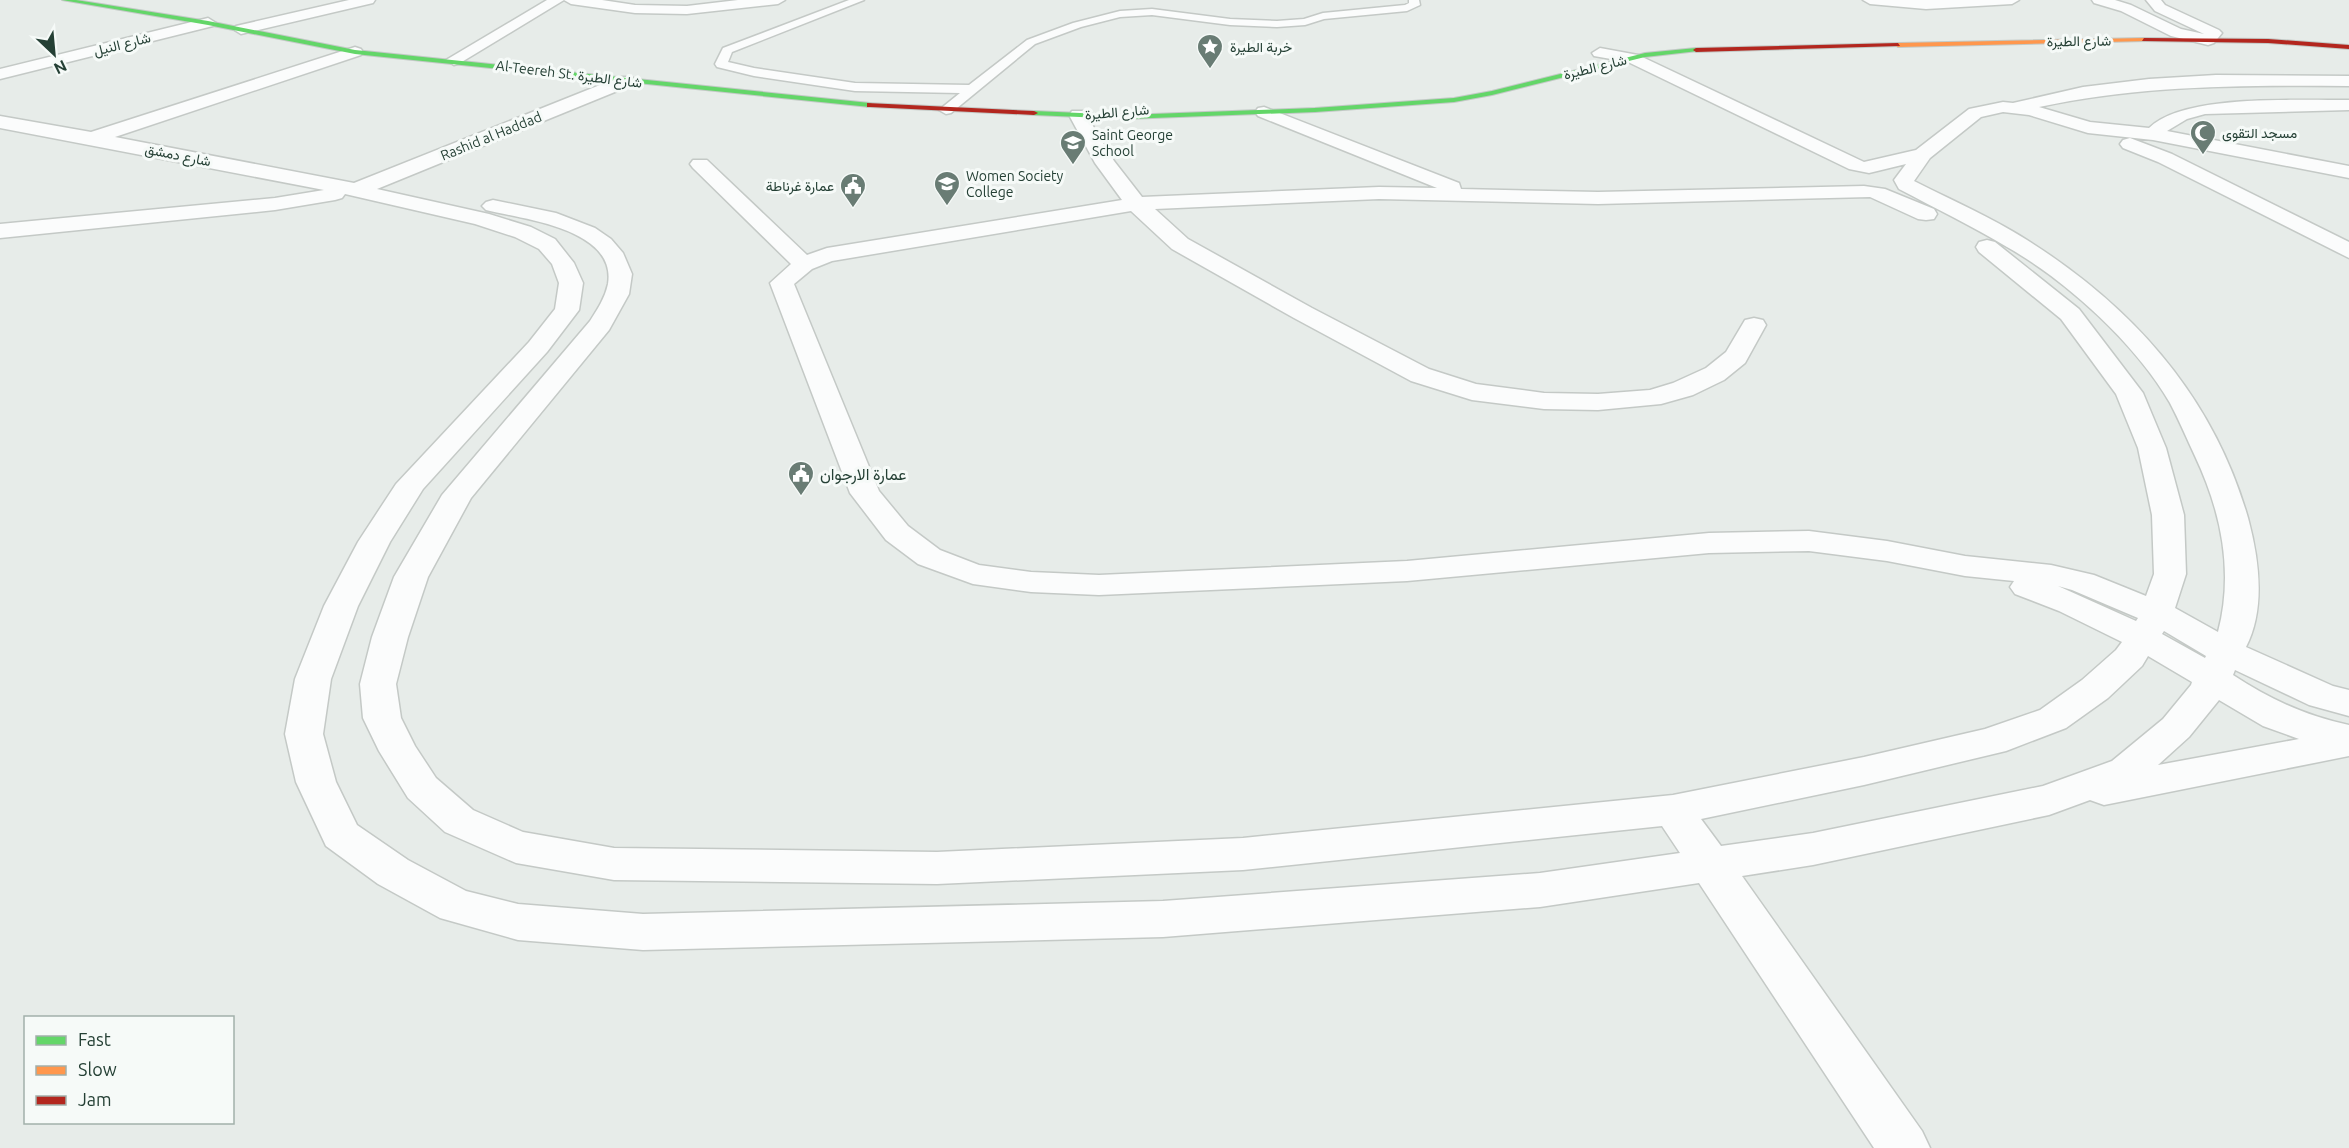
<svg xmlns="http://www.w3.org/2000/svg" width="2349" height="1148" viewBox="0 0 2349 1148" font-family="Ubuntu,Vazirmatn,sans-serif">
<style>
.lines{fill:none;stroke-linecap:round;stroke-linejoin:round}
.lane-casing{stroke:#c4c9c6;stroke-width:3}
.street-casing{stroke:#c4c9c6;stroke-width:3}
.fast-casing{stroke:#c3c9c6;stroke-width:2}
.slow-casing{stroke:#c3c9c6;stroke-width:2}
.jam-casing{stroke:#c3c9c6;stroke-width:2}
.lane{fill:#fbfcfc;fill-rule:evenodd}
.street{fill:#fbfcfc;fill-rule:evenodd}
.fast{fill:#63d668;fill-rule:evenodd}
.slow{fill:#ff974d;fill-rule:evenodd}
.jam{fill:#b3261e;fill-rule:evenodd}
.labels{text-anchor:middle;stroke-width:6;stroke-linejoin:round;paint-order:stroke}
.far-street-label{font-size:14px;fill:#254035;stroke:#f6faf8}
.far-poi-label{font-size:14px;fill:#254035;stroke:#f6faf8;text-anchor:start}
.poi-label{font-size:16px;fill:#254035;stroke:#f6faf8;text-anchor:start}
</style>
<rect width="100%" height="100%" fill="#e7ece9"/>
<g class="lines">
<defs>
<path id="lane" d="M849 0H864L732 52 728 62 754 68 855 83 969 85 1027 40 1073 23 1120 11 1152 9 1230 19 1277 21 1304 19 1323 13 1405 5 1409 3V0H1419L1420 5 1407 11 1324 19 1305 25 1277 27 1230 25 1152 15 1120 17 1081 27 1035 44 951 113 946 114 939 110 960 93 855 91 754 76 717 67 715 64 723 48Z"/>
<path id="street" d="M349 0H375L373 3 241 34 233 29 236 26Z
M547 0H602L635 5 687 6 738 0H785L778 4 687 14 635 13 571 4 564 0 460 63 454 65 446 60Z
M1863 0H2019L2012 4 1926 9 1870 4Z
M2092 0H2115L2131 5 2181 29 2204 34 2155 11 2146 0H2161L2165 5 2219 30 2222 33 2214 43 2208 45 2171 36 2121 11 2094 3Z
M208 18 216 23 213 26 0 79V69Z
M355 47 361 49 363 52 361 55 115 137 354 183 620 77H632L635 81 632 85 377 189 489 214 531 227 555 239 574 263 583 283 579 310 547 352 423 489 390 542 358 606 331 679 323 734 336 782 357 825 408 860 466 891 518 904 643 914 1163 901 1540 873 1680 853 1662 826 1243 870 937 884 614 880 516 863 445 832 408 798 379 751 363 718 360 684 372 637 394 577 442 495 590 321C597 310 605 298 608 284 617 228 521 219 486 210L482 206 486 202 493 200 556 213 595 228 611 239 623 253 632 274 629 294 609 330 471 498 428 577 408 637 396 684 401 718 415 746 436 778 473 810 523 832 614 848 937 852 1243 838 1673 795 1864 757 1985 729 2040 710 2082 680 2116 650 2122 642 2059 611 2015 594 2010 587 2014 581 1965 576 1887 561 1809 551 1709 553 1407 581 1099 595 1031 592 973 584 918 564 886 540 850 493 770 283 791 264 693 168 690 164 693 160H707L807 255 827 248 1122 200 1095 163 1069 115 1072 111H1084L1114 161 1142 197 1379 187 1437 188 1258 116 1255 112 1258 108 1264 107 1459 183 1461 189 1598 192 1864 186 1885 189 1934 209 1937 214 1934 219 1926 220 1918 219 1870 197 1598 204 1379 199 1155 209 1188 239 1312 308 1429 369 1476 384 1544 393 1598 394 1650 390 1673 383 1706 368 1726 352 1745 320 1754 318 1763 320 1766 325 1745 363 1724 380 1693 395 1661 404 1598 410 1544 409 1472 400 1411 381 1294 318 1172 249 1131 211 832 261 812 269 794 284 879 491 908 526 940 550 979 565 1031 572 1099 575 1407 561 1709 533 1809 531 1887 541 1965 556 2051 565 2094 575 2146 596 2154 574 2152 515 2138 448 2116 394 2061 319 1979 252 1976 247 1979 242 1987 240 1995 242 2079 309 2143 393 2166 448 2184 515 2186 574 2175 608 2218 632C2234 572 2221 511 2195 456 2187 439 2179 420 2170 403 2135 343 2067 281 2007 247 1972 226 1935 208 1899 189L1894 180 1906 164 1869 173 1849 169 1628 62 1594 56 1592 53 1600 48 1638 55 1864 162 1916 150 1969 109 2003 102 2013 103 2083 87 2149 79 2216 75 2349 76V86C2244 85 2142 85 2039 107L2090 122 2149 128C2184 93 2298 101 2349 100V110L2205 114 2187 119 2167 131 2349 166V178L2153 140 2088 133 2029 115 2003 112 1981 117 1930 158 1914 181C1951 200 1991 217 2027 240 2133 307 2213 396 2248 518 2259 559 2266 608 2246 647L2333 686 2349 690V716L2309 705 2235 670 2233 675C2269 699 2306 716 2349 725V756L2104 805 2090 800 2049 815 1813 865 1742 876 1922 1131 1930 1148H1874L1699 883 1540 907 1163 937 643 950 518 940 440 918 378 884 326 846 296 782 285 734 295 679 324 606 358 542 396 484 529 342 555 309 559 283 552 264 539 249 515 237 475 224 345 194 342 198 335 200 275 210 0 238V224L275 198 324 190 0 128V116L91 132ZM2058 586 2072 590 2138 618 2136 621ZM2164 631 2206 656 2205 658 2162 634ZM2148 656 2192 682 2191 685 2163 719 2112 761 2043 786 1813 833 1721 846 1701 819 1864 785 2006 751 2066 728 2108 698 2142 666ZM2219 700 2263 726 2299 739 2158 765 2189 737Z
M2130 138 2172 154 2349 242V258L2158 162 2123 148 2120 144 2123 140Z"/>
<path id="fast" d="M62 0H76L208 21 355 50 870 103 874 105 870 107 355 54 208 25Z
M1696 48 1698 51 1645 57 1492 95 1454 102 1315 112 1126 119 1034 115 1030 113 1034 111 1126 115 1315 108 1454 98 1492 91 1645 53Z"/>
<path id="slow" d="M2144 38 2146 41 1898 47 1895 45 1898 43Z"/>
<path id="jam" d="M2144 38 2268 39 2349 45V49L2268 43 2142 41Z
M1898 43 1900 46 1696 52 1693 50 1696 48Z
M867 103 1034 111 1038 113 1034 115 870 107H867Z"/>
</defs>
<use href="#lane" class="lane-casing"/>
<use href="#street" class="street-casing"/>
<use href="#fast" class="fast-casing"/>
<use href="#slow" class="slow-casing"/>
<use href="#jam" class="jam-casing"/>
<use href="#lane" class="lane"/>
<use href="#street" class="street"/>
<use href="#fast" class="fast"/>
<use href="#slow" class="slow"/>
<use href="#jam" class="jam"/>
</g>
<defs>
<symbol id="sight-pin" viewBox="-11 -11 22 30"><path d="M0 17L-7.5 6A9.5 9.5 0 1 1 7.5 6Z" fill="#697c74" stroke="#f6faf8"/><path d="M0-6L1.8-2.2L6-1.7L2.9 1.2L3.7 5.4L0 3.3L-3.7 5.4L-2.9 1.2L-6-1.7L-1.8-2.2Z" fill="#fff"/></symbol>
<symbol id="mosque-pin" viewBox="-11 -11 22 30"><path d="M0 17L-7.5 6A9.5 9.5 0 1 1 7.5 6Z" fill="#697c74" stroke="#f6faf8"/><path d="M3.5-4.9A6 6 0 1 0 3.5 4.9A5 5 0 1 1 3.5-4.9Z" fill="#fff"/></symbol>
<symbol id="school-pin" viewBox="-11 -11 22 30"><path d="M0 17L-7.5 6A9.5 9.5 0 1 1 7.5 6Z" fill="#697c74" stroke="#f6faf8"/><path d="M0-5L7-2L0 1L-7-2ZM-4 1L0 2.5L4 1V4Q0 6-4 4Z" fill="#fff"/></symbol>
<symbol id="university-pin" viewBox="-11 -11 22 30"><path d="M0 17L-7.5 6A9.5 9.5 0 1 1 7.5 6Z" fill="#697c74" stroke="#f6faf8"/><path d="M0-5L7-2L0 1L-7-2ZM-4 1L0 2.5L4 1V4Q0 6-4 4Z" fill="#fff"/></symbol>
<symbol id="civic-pin" viewBox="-11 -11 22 30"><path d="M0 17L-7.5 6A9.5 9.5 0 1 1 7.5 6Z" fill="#697c74" stroke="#f6faf8"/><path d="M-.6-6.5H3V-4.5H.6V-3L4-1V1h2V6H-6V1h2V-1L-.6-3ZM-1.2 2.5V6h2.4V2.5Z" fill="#fff"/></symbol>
</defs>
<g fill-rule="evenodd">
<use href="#sight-pin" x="1195" y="32" width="30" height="40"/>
<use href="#mosque-pin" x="2188" y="118" width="30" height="40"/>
<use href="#school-pin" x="1058" y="128" width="30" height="40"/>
<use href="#university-pin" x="932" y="169" width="30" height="40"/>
<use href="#civic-pin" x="838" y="171" width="30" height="40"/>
<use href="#civic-pin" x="786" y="459" width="30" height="40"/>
</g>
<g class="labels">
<g class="far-street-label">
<text transform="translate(2079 41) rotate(-1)" y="5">شارع الطيرة</text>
<text transform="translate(122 44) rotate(-14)" y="5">شارع النيل</text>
<text transform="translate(1595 67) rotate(-14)" y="5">شارع الطيرة</text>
<text transform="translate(569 74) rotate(7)" y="5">Al-Teereh St. شارع الطيرة</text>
<text transform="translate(1117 112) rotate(-5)" y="5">شارع الطيرة</text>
<text transform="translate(491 136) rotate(-22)" y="5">Rashid al Haddad</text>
<text transform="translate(178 155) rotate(11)" y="5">شارع دمشق</text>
</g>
<g class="far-poi-label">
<text x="1230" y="52">خربة الطيرة</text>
<text x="2222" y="138">مسجد التقوى</text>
<text x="1092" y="140">Saint George<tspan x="1092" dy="16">School</tspan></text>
<text x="966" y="181">Women Society<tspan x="966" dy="16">College</tspan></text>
<text x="834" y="191" text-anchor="end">عمارة غرناطة</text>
</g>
<g class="poi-label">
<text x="820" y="480">عمارة الارجوان</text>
</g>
</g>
<rect x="24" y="1016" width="210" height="108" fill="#f6faf8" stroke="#a2b0aa" stroke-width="1.5"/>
<rect x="36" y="1036" width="30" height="9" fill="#63d668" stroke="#a2b0aa" stroke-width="1.5"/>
<text x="78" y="1046" font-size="18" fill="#254035">Fast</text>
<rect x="36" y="1066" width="30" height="9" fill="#ff974d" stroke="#a2b0aa" stroke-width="1.5"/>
<text x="78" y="1076" font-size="18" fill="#254035">Slow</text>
<rect x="36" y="1096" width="30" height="9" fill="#b3261e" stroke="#a2b0aa" stroke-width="1.5"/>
<text x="78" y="1106" font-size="18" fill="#254035">Jam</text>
<g transform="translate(54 54) rotate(154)" stroke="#f6faf8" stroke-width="4.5" paint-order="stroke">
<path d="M0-4.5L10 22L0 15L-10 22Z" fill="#254035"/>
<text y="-9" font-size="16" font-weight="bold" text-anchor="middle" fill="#254035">N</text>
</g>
</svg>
